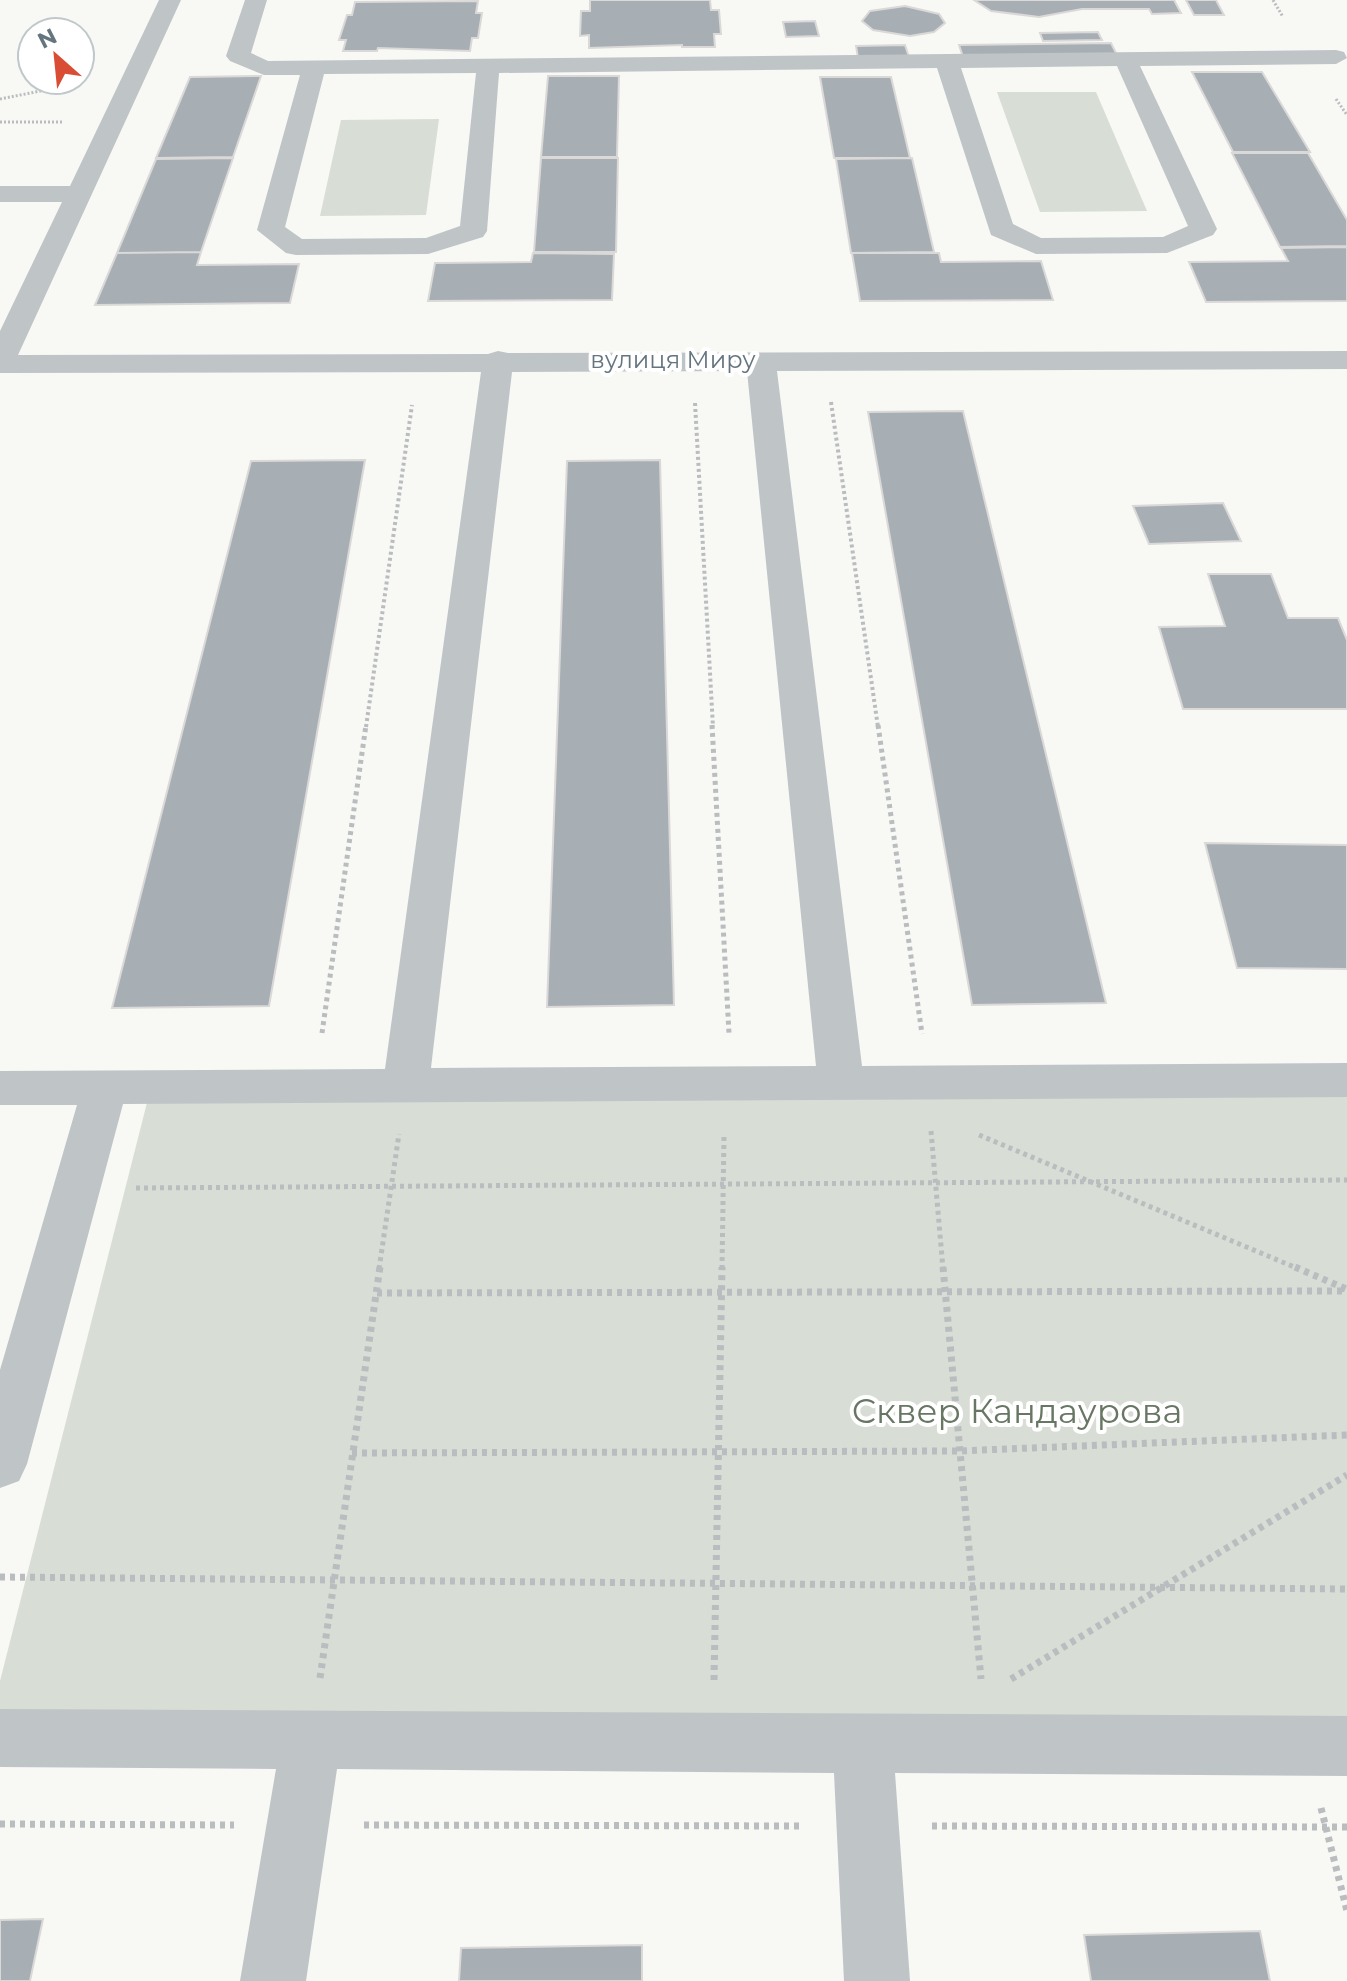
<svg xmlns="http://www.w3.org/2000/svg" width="1347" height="1981" viewBox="0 0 1347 1981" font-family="Montserrat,sans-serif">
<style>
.green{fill:#d8ddd5}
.building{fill:#a7afb5;stroke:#dad9d8;stroke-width:2}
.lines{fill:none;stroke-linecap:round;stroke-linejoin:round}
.path-far3{stroke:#babdbf;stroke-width:3;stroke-dasharray:2 2;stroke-linecap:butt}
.path-far2{stroke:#babdbf;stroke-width:4;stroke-dasharray:3 3;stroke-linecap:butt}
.path-far1{stroke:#babdbf;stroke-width:5;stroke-dasharray:4 4;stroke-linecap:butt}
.path{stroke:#babdbf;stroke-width:7;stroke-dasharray:5 5;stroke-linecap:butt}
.minor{fill:#bfc4c7;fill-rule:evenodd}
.labels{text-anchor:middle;stroke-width:8;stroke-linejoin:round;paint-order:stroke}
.far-street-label{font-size:24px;fill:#65757f;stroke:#fff}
.near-park-label{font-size:34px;fill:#687763;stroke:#fff}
</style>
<rect width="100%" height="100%" fill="#f8f8f5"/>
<path class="green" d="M997 92H1096L1147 211 1040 212Z
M439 119 426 215 320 216 341 120Z
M1347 1080V1746L0 1738V1681L151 1087Z"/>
<path class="building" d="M590 0H710L711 10H719L721 34H714L715 47H682V45L589 48V35L580 36 581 11H590Z
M974 0H1174L1181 13 1152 14 1149 9H1082L1039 17 991 11Z
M1186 0H1216L1224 15H1194Z
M478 1 476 13H482L478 38H472L470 51 378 48 377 51H343L346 40H339L347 15H352L355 2Z
M905 6 939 14 945 23 934 32 910 36 873 30 862 21 870 11Z
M815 21 819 36 786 37 783 22Z
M1098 32 1102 40 1043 41 1040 33Z
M1111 43 1117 55 963 57 959 45Z
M905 45 909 57 858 58 856 46Z
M1192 72H1262L1310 152H1233Z
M261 76 233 157 156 158 190 77Z
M548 76H619L617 157H541Z
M820 77H891L910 158H834Z
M1232 153H1308L1347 220V246L1280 247Z
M233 158 201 252 117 253 156 159Z
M541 158H618L616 252H534Z
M912 158 934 252 851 253 836 159Z
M1347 247V301L1206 302 1189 262 1288 261 1281 248Z
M201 252 197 265 299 264 290 303 95 305 117 253Z
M533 253 614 254 612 300 428 301 435 263 531 262Z
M852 253H939L941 262 1041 261 1053 300 860 301Z
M963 411 1106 1003 972 1005 868 412Z
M365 460 269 1006 112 1008 251 461Z
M660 460 674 1005 547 1007 567 461Z
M1223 503 1241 541 1149 544 1133 506Z
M1208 574H1271L1288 618H1338L1347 640V709H1183L1159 627 1225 626Z
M1205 843 1347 845V969L1237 968Z
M43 1919 30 1981H0V1920Z
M1260 1931 1270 1981H1091L1084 1935Z
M642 1945V1981H459L461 1948Z"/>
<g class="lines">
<path class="path-far3" d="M1273 0 1283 17
M0 99 81 83
M1336 99 1347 115
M0 122H63"/>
<path class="path-far2" d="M831 402 878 727
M695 403 713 727
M366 727 412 405"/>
<path class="path-far1" d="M712 725 729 1033
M878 725 922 1034
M322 1033 366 725
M931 1131 943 1269
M979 1135 1299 1269
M136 1188 1347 1180
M379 1269 399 1134
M722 1269 724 1134"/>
<path class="path" d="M943 1267 981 1679
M1295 1267 1346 1289
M377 1293 1347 1291
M352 1453 958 1451 1347 1435
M0 1577 1347 1589
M320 1678 380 1267
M1011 1679 1347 1475
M714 1680 722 1267
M1321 1808 1347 1911
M0 1824 234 1825
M364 1825 802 1826
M932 1826 1347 1827"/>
<path class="minor" d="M159 0H181L18 355 488 354 498 351 508 353 1347 351V369L777 371 862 1066 1347 1063V1097L123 1104 27 1464 19 1481 0 1488V1370L77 1105H0V1071L385 1069 481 372 0 373V331L62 202H0V186H70ZM747 371 816 1066 431 1068 512 372Z
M245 0H267L251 53 268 61 1336 50 1344 52 1347 58 1336 64 1140 66 1217 229 1213 235 1167 253 1036 254 991 235 937 68 499 73 487 231 483 237 428 254 296 255 286 253 257 230 300 75H264L230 61 226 56ZM1117 66 1188 226 1163 237 1041 238 1013 224 961 68ZM476 73 460 226 426 238 302 239 285 227 324 74Z
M0 1709 1347 1716V1776L895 1773 910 1981H844L834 1773 337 1769 306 1981H240L276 1769 0 1767Z"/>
</g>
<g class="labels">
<g class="far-street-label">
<text x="673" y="368">вулиця Миру</text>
</g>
<g class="near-park-label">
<text x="1017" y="1423">Сквер Кандаурова</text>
</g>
</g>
<g transform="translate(56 56) rotate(333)"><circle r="38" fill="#ffffff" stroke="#c1c8cc" stroke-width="2"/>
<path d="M0-6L14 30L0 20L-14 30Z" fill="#d94d34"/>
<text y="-12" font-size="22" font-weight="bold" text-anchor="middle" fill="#65757f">N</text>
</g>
</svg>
